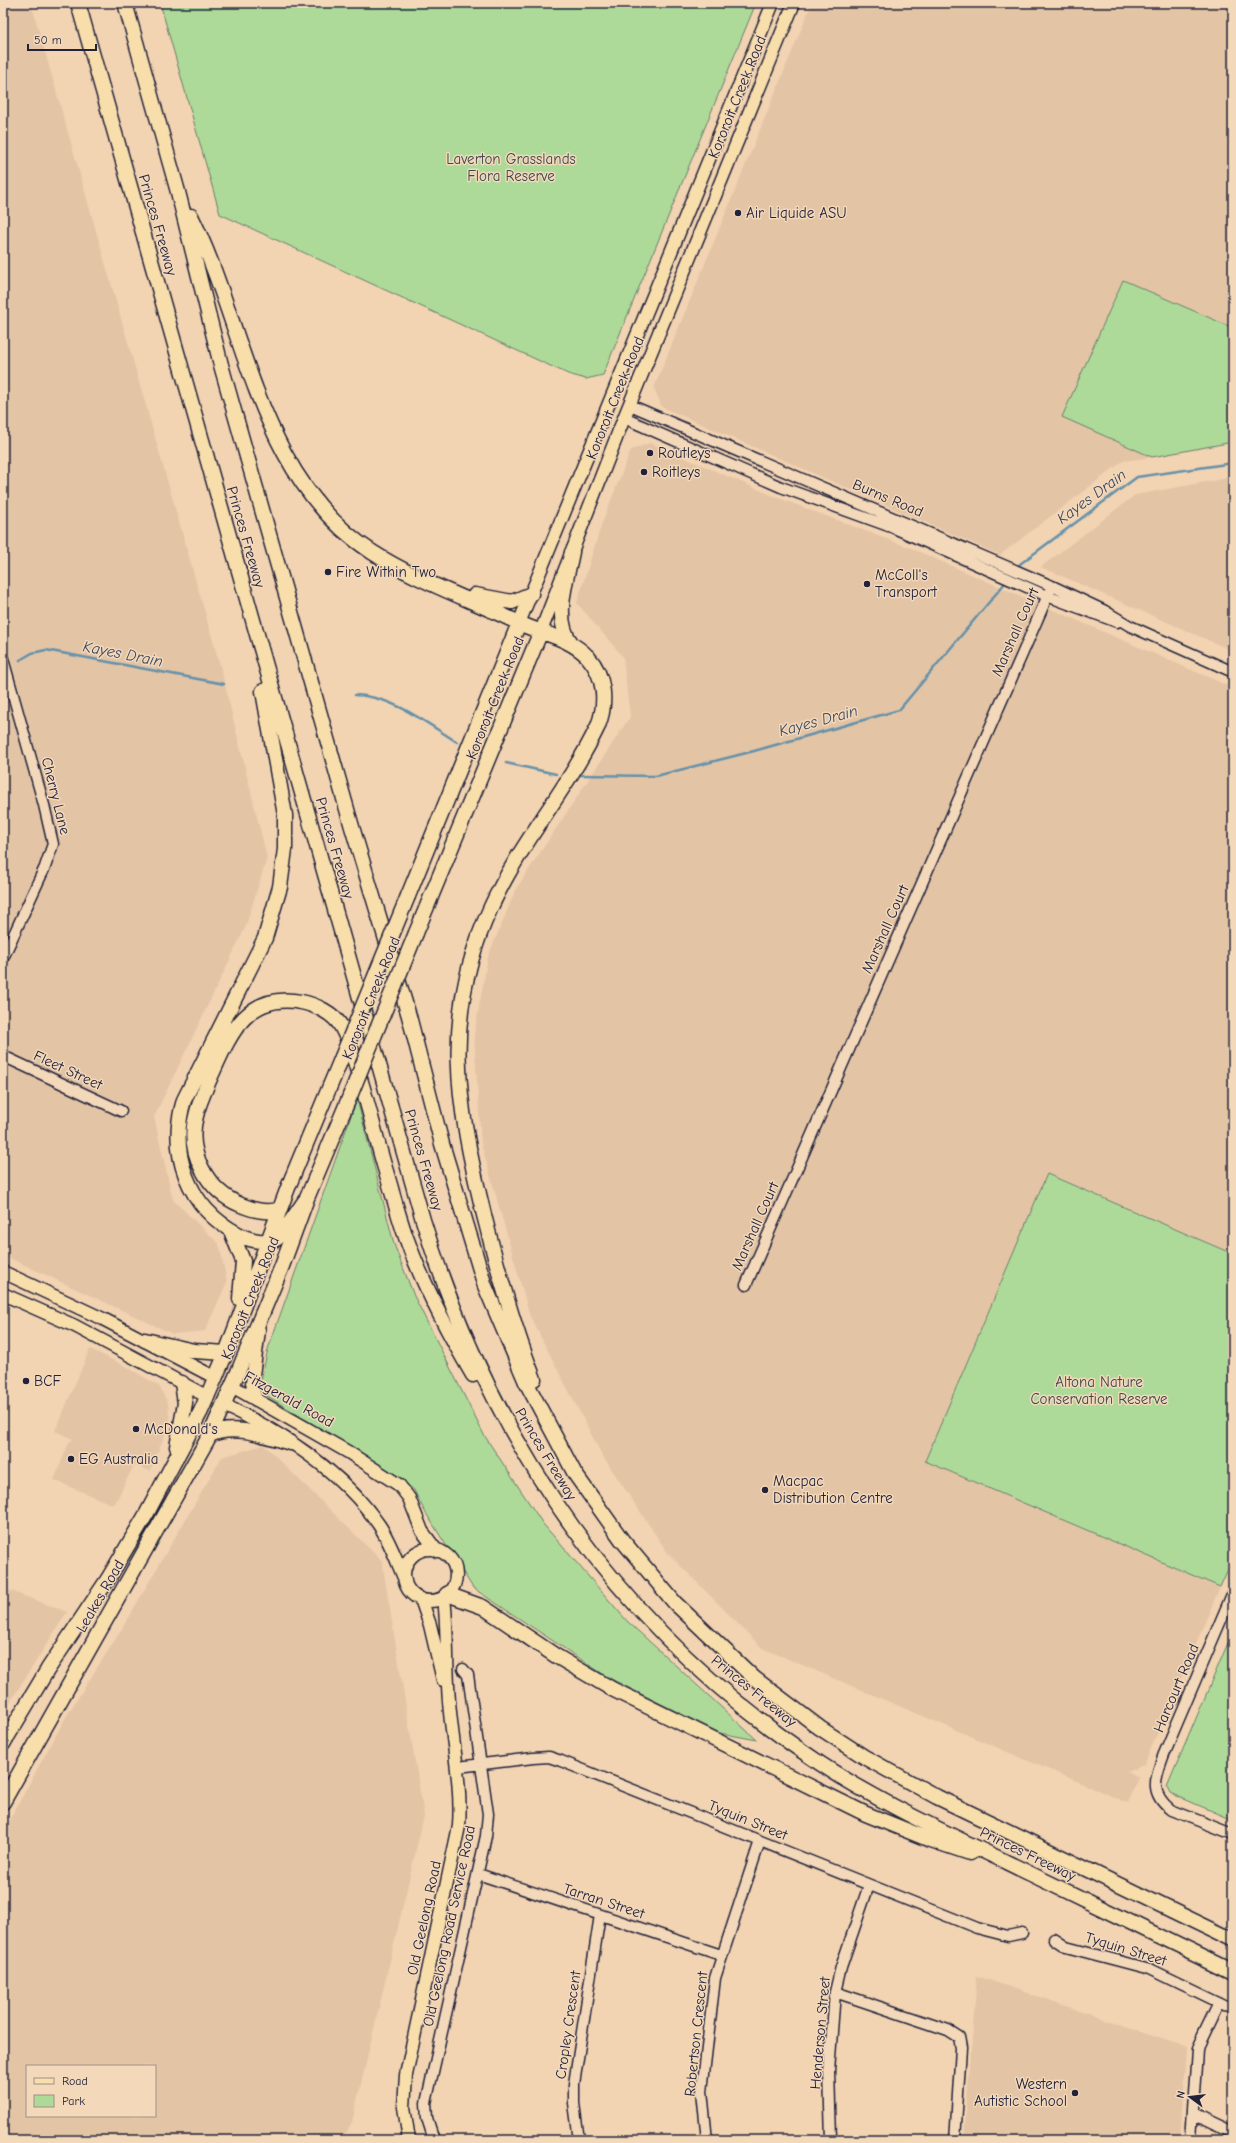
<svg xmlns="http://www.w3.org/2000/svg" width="1236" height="2143" viewBox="0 0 1236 2143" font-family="'Comic Neue',sans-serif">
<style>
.built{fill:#e3c4a5;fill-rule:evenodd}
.green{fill:#adda99;stroke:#687e6a}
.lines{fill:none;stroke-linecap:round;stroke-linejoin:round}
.stream{stroke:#6591aa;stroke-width:2.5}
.minor-casing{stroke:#22223b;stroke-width:13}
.major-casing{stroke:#22223b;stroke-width:15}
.highway-casing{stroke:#22223b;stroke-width:17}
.minor{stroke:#f3d9ba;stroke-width:10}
.major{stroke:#f8deab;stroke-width:12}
.highway{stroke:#f8deab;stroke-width:14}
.highway-bridge-casing{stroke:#22223b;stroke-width:17;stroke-linecap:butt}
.highway-bridge{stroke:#f8deab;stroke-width:14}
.poi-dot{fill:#22223b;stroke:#f3d9ba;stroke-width:1.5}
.labels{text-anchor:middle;stroke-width:3;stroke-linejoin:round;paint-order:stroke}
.street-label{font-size:15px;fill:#22223b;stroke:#f3d9ba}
.park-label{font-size:15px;fill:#3e474e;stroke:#f3d9ba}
.poi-label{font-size:15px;fill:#22223b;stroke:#f3d9ba;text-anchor:start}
.water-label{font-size:16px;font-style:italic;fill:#384760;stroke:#f3d9ba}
</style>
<rect width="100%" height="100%" fill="#f2d3b2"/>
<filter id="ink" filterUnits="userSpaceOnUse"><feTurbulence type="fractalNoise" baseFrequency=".025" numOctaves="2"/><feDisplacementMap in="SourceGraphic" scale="8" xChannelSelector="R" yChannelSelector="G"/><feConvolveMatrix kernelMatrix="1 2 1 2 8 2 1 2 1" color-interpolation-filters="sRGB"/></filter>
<g filter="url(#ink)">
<path class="built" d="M3 3H31L221 669 267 858 245 928 154 1117 173 1200 219 1244 227 1282 205 1331 173 1334 3 1255Z
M812 3H1233V328L1123 280 1063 417 1152 457 1123 461 1000 555 662 407 654 388Z
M650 443 776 497 908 547 1233 688V1254L1047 1174 925 1461 1220 1587 1144 1765 1126 1772 1139 1778 1128 1803 762 1648 668 1553 602 1455 530 1316 481 1143 474 1035 488 957 516 889 630 717 623 657 577 603 602 523 631 450Z
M1233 477V651L1041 567 1135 495Z
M90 1349 127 1367 159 1386 168 1404 170 1422 150 1471 134 1465 114 1505 54 1480 69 1443 73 1439 55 1431Z
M264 1445 382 1561 424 1816 352 2122 342 2140H3V1832L67 1715 120 1632 222 1457ZM27 2066H155V2116H27Z
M3 1588 67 1612 3 1713Z
M977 1976 1186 2046 1180 2140H964Z"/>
<path class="green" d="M160 3H756L603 375 586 379 568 374 220 214Z
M1123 280 1233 328V442L1152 457 1062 417Z
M357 1099 394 1244 414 1296 484 1435 543 1524 627 1621 757 1740 720 1733 609 1678 473 1588 424 1510 414 1490 394 1474 264 1394 261 1380 268 1349Z
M1047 1174 1233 1254V1558L1220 1587 925 1461Z
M1233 1631V1820L1170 1793 1167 1787Z"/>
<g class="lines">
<path class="stream" d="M1020 564 1137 477 1233 463
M20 660 32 653 46 650 224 684
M355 695C393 696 426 723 457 742
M506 763 556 774
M580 775 656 776 754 751 899 710 1005 583"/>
<defs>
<path id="minor" d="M630 405 1052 586 1105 611 1130 626 1233 672
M624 418 781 487 894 528 1047 596 1117 622
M3 659 44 805 53 844 45 867 3 958
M3 1056 121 1111
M746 1285 1052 586
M1233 1592 1164 1754C1156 1777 1148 1792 1171 1810L1233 1834
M458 1767 533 1758 549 1757 561 1761 977 1928 1008 1936 1022 1933
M478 1874 721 1955
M1054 1939 1066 1947 1150 1969 1233 2009
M835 1992 948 2030 959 2037 961 2048 955 2140
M1193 2114 1233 2133
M434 2140 427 2118 426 2103 486 1836 488 1814 468 1675 463 1669
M579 2140 574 2103V2084L600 1915
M707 2140 702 2091 715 1978 760 1841
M831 2140 829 2071 835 1992 841 1967 869 1885
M1191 2140 1197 2048 1219 2002"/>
<path id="major" d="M519 623 773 3
M541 631 624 418 794 3
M3 1272 103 1319 216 1378
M3 1294 75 1326 208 1397
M232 1386 348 1452 399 1485 409 1498 422 1531 437 1551
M256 1400 252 1383 259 1330
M224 1405C281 1432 343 1472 379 1525 390 1541 397 1562 405 1580
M404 1575a26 26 0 1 1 52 0a26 26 0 1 1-52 0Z
M421 1599 430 1625 443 1680
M409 2140 404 2107 406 2075 459 1826C462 1783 452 1743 449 1701 446 1666 448 1632 444 1597"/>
<path id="highway" d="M78 3 423 1220C492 1446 622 1633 821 1764 879 1802 942 1831 1004 1861 1080 1898 1157 1935 1233 1972
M125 3 178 192 221 365 352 827 409 1016 442 1144 485 1286 526 1382 575 1474 622 1540 675 1603 754 1678 820 1728 866 1758 937 1797 1233 1940
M191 216C246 327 258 479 372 552 417 581 470 599 519 623 542 634 569 637 588 657 605 676 607 703 598 726 568 789 520 843 491 907 441 1015 457 1104 484 1215 498 1271 513 1325 534 1379
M475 595 512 602 531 594
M572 644C552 620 567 579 572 552
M263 691 285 815V849L280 887 265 938 184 1100C168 1153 188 1208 238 1234 248 1240 265 1244 276 1239 284 1234 300 1207 307 1198
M408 896 519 623
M416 933 541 631
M280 1209C268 1214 253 1210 241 1205 207 1191 186 1152 196 1116 199 1102 206 1088 212 1074 230 1034 247 992 301 1002 316 1005 333 1013 341 1026 349 1040 354 1057 358 1072 368 1103 375 1134 384 1165 392 1190 398 1216 407 1240 424 1287 448 1332 473 1375
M231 1231 243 1261 240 1299
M145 1340 194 1351 226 1353
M210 1435C234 1423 266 1436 290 1443
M177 1447 185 1403 182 1383
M447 1594 483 1607 556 1656 612 1689 681 1723 866 1814 928 1839 970 1853
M3 1744 48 1669 108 1579 147 1513 201 1411 226 1353 289 1185 342 1057
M3 1802 210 1435 238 1372 282 1266 307 1198 350 1096"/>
</defs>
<use href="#minor" class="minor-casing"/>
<use href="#major" class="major-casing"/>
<use href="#highway" class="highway-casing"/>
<use href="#minor" class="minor"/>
<use href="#major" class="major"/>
<use href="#highway" class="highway"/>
<defs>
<path id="highway-bridge" d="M342 1057 408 896
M350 1096 416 933"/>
</defs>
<use href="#highway-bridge" class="highway-bridge-casing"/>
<use href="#highway-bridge" class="highway-bridge"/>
</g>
</g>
<g class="poi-dot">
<circle cx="738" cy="213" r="4"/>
<circle cx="650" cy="453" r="4"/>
<circle cx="644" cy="472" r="4"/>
<circle cx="328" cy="572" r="4"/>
<circle cx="867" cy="584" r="4"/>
<circle cx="26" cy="1381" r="4"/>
<circle cx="136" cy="1429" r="4"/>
<circle cx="71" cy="1459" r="4"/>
<circle cx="765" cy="1490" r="4"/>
<circle cx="1075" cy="2093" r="4"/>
</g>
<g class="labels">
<g class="street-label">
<text transform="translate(737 97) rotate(-68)" y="5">Kororoit Creek Road</text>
<text transform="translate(158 225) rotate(74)" y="5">Princes Freeway</text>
<text transform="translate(615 398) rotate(-68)" y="5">Kororoit Creek Road</text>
<text transform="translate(888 498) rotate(23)" y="5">Burns Road</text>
<text transform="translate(246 537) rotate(74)" y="5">Princes Freeway</text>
<text transform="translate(1015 632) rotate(-66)" y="5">Marshall Court</text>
<text transform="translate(495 698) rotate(-68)" y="5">Kororoit Creek Road</text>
<text transform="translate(56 796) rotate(76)" y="5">Cherry Lane</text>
<text transform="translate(335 848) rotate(74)" y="5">Princes Freeway</text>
<text transform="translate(885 929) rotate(-66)" y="5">Marshall Court</text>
<text transform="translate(371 998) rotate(-68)" y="5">Kororoit Creek Road</text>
<text transform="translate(68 1070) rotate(25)" y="5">Fleet Street</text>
<text transform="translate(424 1160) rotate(74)" y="5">Princes Freeway</text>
<text transform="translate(755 1226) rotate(-66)" y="5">Marshall Court</text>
<text transform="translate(250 1298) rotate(-68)" y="5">Kororoit Creek Road</text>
<text transform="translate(289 1399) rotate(29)" y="5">Fitzgerald Road</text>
<text transform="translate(546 1454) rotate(59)" y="5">Princes Freeway</text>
<text transform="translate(100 1596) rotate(-60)" y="5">Leakes Road</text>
<text transform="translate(1176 1688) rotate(-67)" y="5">Harcourt Road</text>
<text transform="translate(754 1691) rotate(39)" y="5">Princes Freeway</text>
<text transform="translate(748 1820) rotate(22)" y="5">Tyquin Street</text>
<text transform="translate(1028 1854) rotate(26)" y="5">Princes Freeway</text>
<text transform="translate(604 1901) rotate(18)" y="5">Tarran Street</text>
<text transform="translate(424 1918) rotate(-78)" y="5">Old Geelong Road</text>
<text transform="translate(449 1926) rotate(-78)" y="5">Old Geelong Road Service Road</text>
<text transform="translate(1126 1949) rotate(17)" y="5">Tyquin Street</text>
<text transform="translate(568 2025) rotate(-82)" y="5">Cropley Crescent</text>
<text transform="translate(820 2033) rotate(-85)" y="5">Henderson Street</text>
<text transform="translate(696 2034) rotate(-84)" y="5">Robertson Crescent</text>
</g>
<g class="park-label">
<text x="511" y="164">Laverton Grasslands<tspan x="511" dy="17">Flora Reserve</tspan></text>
<text x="1099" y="1387">Altona Nature<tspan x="1099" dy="17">Conservation Reserve</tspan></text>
</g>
<g class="poi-label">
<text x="746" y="218">Air Liquide ASU</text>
<text x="658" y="458">Routleys</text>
<text x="652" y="477">Roitleys</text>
<text x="336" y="577">Fire Within Two</text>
<text x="875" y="580">McColl's<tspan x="875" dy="17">Transport</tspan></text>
<text x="34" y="1386">BCF</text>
<text x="144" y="1434">McDonald's</text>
<text x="79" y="1464">EG Australia</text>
<text x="773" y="1486">Macpac<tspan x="773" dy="17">Distribution Centre</tspan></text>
<text x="1067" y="2089" text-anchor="end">Western<tspan x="1067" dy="17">Autistic School</tspan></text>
</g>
<g class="water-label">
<text transform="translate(1091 496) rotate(-36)" y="6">Kayes Drain</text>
<text transform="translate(123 653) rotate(11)" y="6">Kayes Drain</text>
<text transform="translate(818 720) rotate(-15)" y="6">Kayes Drain</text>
</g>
</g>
<rect width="1236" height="2143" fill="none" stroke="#f3d9ba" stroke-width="16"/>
<rect x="8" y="8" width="1220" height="2127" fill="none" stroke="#22223b" stroke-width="1.5" filter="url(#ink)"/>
<rect x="26" y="2065" width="130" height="52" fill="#f3d9ba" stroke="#9f9087"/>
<rect x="34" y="2078" width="20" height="6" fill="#f8deab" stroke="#9f9087"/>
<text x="62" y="2085" font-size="12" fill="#22223b">Road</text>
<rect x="34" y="2095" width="20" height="12" fill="#adda99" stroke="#9f9087"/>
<text x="62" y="2105" font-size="12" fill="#22223b">Park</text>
<g transform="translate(1190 2097) rotate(285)" stroke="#f3d9ba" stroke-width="3" paint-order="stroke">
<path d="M0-3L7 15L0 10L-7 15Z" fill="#22223b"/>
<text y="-6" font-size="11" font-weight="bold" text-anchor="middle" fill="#22223b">N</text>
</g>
<path d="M28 44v6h68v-6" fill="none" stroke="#22223b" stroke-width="2"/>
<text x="34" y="44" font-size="12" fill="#22223b" stroke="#f3d9ba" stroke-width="3" paint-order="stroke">50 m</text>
</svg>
